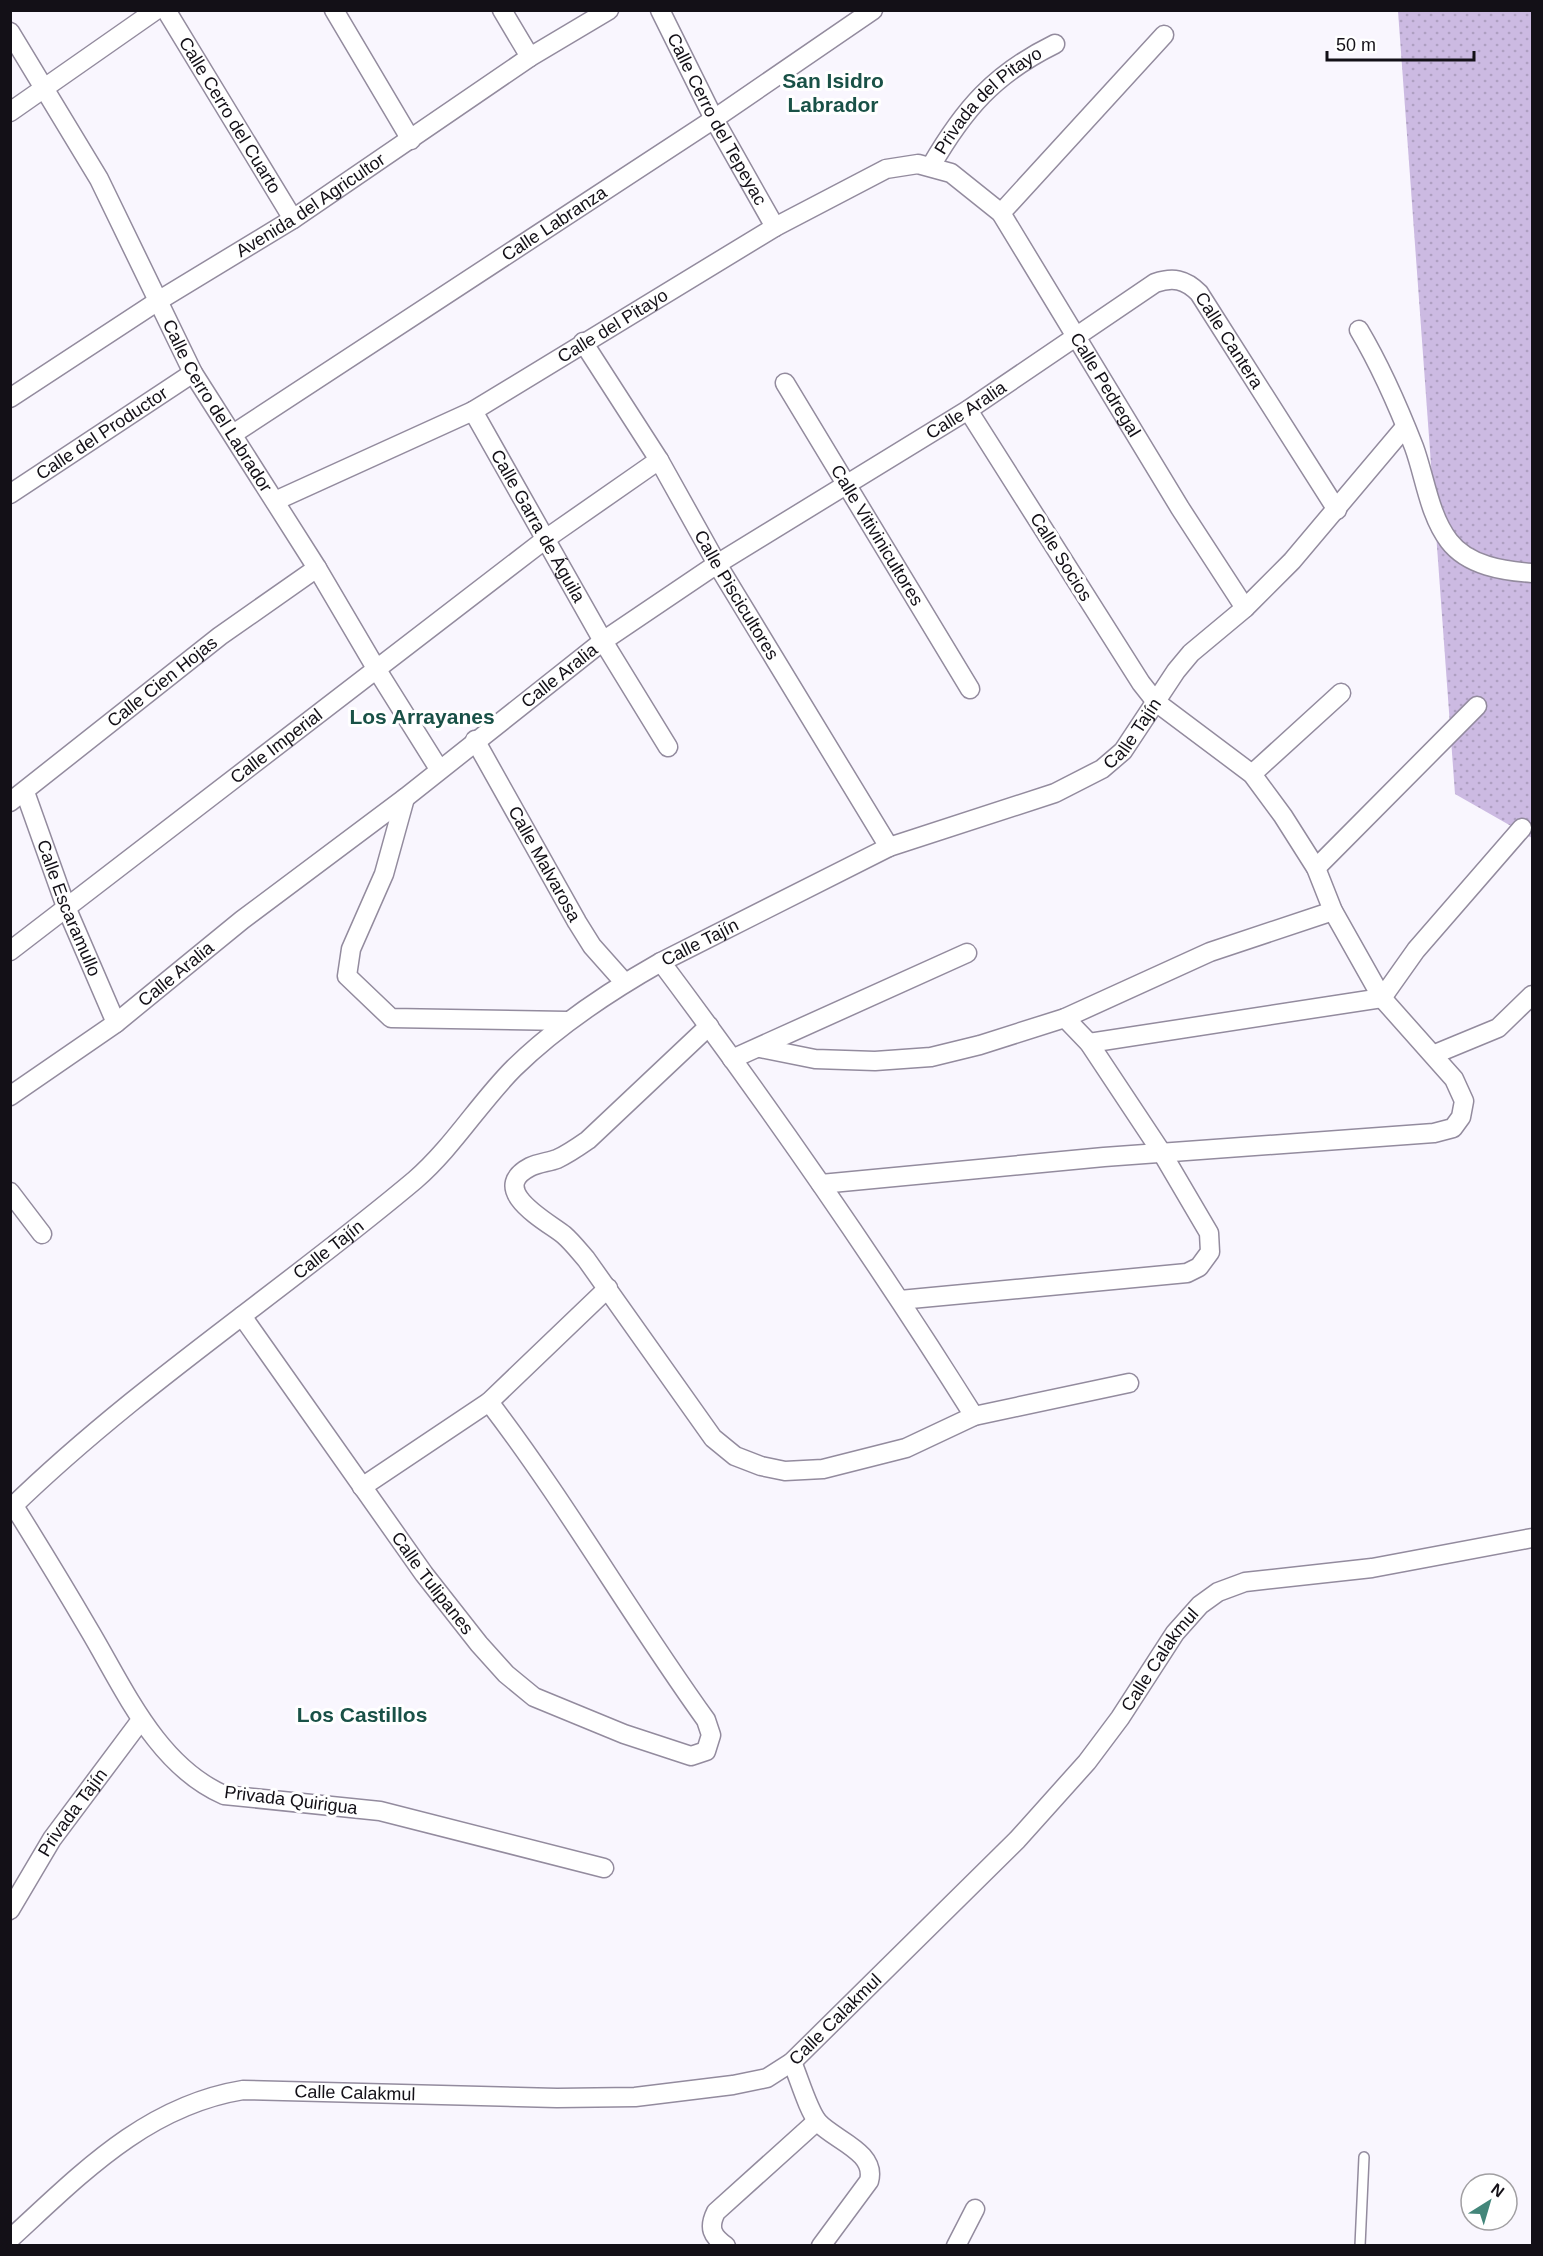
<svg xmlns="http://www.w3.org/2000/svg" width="1543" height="2256" viewBox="0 0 1543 2256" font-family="Helvetica,sans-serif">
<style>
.grass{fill:url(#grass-dots)}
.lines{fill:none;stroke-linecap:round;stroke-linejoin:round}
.lane-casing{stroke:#938b9e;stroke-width:12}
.street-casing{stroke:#938b9e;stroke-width:21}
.lane{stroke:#fff;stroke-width:9}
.street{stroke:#fff;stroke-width:18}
.labels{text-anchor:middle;stroke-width:6;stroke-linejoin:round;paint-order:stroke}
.street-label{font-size:18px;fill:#131017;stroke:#fff}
.quarter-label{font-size:21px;font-weight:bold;fill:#195147;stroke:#fff}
</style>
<defs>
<pattern id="grass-dots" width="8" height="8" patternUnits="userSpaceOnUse" patternTransform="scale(1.5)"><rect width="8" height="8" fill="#ccbae2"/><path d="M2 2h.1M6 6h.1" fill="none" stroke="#ae9fc1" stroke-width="1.8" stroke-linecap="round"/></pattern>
</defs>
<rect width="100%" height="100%" fill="#f9f6fe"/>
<path class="grass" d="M1398 11H1532V838L1455 794Z"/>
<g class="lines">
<defs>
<path id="lane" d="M1360 2246 1364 2157"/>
<g id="street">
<path id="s1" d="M166 10 293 219"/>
<path d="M334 10 411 140"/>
<path d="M502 10 530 57"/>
<path id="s2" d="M660 10 714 119 775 227"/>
<path id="s3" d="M10 32 99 179 193 373 317 568 377 670 439 769"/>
<path d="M10 112 156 10"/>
<path id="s4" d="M931 166C964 109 994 74 1055 44"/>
<path d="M1001 213 1164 35"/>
<path d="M1359 330C1381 367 1398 406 1414 447 1425 477 1429 515 1449 541 1468 566 1504 571 1532 573"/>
<path id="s5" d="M583 342 659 460 717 564 889 847"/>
<path id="s6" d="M785 383 970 689"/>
<path id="s7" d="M10 398 158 301 293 219 530 57 609 10"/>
<path id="s8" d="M473 411 603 641 668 747"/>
<path id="s9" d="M233 434 714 119 873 10"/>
<path id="s10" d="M10 494 193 373"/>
<path id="s11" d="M275 501 473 411 775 227 886 169 918 164 951 173 1001 213 1180 508 1245 608"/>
<path id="s12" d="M475 740 577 922 592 946 624 982"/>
<path d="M1252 774 1341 693"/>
<path id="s13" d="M25 792 66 907 116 1023"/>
<path d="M405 798 384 874 351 949 347 976 391 1018 567 1021"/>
<path id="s14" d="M10 802 220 636 317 568"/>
<path d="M1316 868 1477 706"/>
<path id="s15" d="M10 951 547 538 659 460"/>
<path d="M661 962C771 1109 876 1260 974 1416"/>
<path d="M709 1026 588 1140C578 1147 568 1154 557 1159 549 1162 538 1163 530 1167 486 1190 548 1222 564 1235 572 1242 579 1251 586 1259L713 1438 735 1456 761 1466 785 1471 823 1469 906 1448 974 1416 1129 1383"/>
<path d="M1089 1043 1382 998 1416 950 1522 828"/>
<path d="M760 1048 815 1059 875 1061 931 1057 980 1045 1065 1018 1210 952 1333 911"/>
<path d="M1435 1054 1498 1028 1532 995"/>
<path d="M732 1059 967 953"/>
<path id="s16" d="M10 1096 116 1023 242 920 405 798 603 641 717 564 968 410 1155 283C1173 277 1185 279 1199 293L1337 510"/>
<path d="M821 1184 1104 1157 1434 1133 1453 1128 1461 1117 1464 1101 1454 1079 1382 998 1333 911 1316 868 1283 816 1252 774 1156 702 1141 683 968 410"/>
<path d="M10 1192 42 1234"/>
<path d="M900 1300 1187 1273 1199 1267 1210 1252 1209 1233 1162 1153 1089 1043 1065 1018"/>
<path id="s17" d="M242 1316 424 1574 479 1644 506 1674 534 1697 624 1734 691 1756 706 1751 711 1735 706 1720C631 1616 567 1504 489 1402"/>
<path d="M362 1487 489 1402 608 1288"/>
<path d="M14 1506C39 1546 64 1587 88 1628 124 1688 156 1765 224 1795L380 1811 604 1868"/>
<path id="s18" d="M10 1509C135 1387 282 1292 415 1180 453 1147 479 1103 514 1068 558 1025 608 992 661 962L889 847 1055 793 1102 769 1123 751 1176 671 1191 653 1245 608 1292 561 1405 427"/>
<path id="s19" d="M10 1910 52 1839 141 1720"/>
<path d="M792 2062C799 2078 808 2110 818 2122 834 2140 877 2152 869 2181L821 2246"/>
<path id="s20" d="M10 2239C80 2175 145 2106 243 2090L557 2098 635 2097 733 2085 767 2078 792 2062 1017 1840 1087 1762 1120 1718 1175 1633 1200 1605 1218 1592 1245 1582 1372 1568 1532 1538"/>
<path d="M726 2246C712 2236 708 2228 716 2212L817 2121"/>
<path d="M956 2246 975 2209"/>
</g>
</defs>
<use href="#lane" class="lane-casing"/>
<use href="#street" class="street-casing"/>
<use href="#lane" class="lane"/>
<use href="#street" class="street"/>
</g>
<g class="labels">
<g class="street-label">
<text dy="6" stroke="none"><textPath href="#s4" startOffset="88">Privada del Pitayo</textPath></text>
<text dy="6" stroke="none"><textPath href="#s1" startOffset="123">Calle Cerro del Cuarto</textPath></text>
<text dy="6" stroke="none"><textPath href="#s2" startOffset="123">Calle Cerro del Tepeyac</textPath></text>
<text dy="6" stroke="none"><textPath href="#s7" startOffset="357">Avenida del Agricultor</textPath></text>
<text dy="6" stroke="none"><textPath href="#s9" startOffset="384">Calle Labranza</textPath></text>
<text dy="6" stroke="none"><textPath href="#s11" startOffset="381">Calle del Pitayo</textPath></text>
<text dy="6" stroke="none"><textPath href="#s16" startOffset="1510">Calle Cantera</textPath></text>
<text dy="6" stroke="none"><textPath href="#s11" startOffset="1028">Calle Pedregal</textPath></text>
<text dy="6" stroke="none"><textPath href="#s3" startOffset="428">Calle Cerro del Labrador</textPath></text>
<text dy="6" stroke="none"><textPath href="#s16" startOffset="1178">Calle Aralia</textPath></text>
<text dy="6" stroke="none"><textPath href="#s10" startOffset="110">Calle del Productor</textPath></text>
<text dy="6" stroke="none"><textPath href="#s8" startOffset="132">Calle Garra de Águila</textPath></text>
<text dy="6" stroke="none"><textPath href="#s6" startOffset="178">Calle Vitivinicultores</textPath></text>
<text transform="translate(1061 557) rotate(58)" y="6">Calle Socios</text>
<text dy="6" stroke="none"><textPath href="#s5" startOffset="296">Calle Piscicultores</textPath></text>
<text dy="6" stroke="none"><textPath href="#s16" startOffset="692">Calle Aralia</textPath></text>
<text dy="6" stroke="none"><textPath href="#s14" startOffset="194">Calle Cien Hojas</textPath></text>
<text dy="6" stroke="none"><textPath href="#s18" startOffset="1383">Calle Tajín</textPath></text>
<text dy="6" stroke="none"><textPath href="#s15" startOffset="336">Calle Imperial</textPath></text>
<text dy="6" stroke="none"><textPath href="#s12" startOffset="142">Calle Malvarosa</textPath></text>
<text dy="6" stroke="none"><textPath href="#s13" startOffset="124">Calle Escaramullo</textPath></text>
<text dy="6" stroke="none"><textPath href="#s18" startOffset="897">Calle Tajín</textPath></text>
<text dy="6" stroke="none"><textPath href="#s16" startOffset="206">Calle Aralia</textPath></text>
<text dy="6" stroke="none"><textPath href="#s18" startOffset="411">Calle Tajín</textPath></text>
<text dy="6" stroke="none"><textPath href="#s17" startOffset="328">Calle Tulipanes</textPath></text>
<text dy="6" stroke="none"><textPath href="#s20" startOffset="1383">Calle Calakmul</textPath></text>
<text transform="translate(291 1800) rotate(7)" y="6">Privada Quirigua</text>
<text dy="6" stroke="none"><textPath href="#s19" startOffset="116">Privada Tajín</textPath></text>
<text dy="6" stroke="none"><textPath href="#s20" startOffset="897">Calle Calakmul</textPath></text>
<text dy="6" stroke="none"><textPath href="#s20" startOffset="393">Calle Calakmul</textPath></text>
</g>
<g class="quarter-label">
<text x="833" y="88">San Isidro<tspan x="833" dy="24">Labrador</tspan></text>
<text x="422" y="724">Los Arrayanes</text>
<text x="362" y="1722">Los Castillos</text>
</g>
</g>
<rect width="1543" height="2256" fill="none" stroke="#131017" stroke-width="24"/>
<g transform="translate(1489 2202) rotate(37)"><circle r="28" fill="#ffffff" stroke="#a19fa2" stroke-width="1.5"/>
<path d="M0-4.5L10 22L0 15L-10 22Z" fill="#43867a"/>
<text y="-9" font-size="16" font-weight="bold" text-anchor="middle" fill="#131017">N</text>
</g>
<path d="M1327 51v9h147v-9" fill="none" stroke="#131017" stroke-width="3"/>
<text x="1336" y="51" font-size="18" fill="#131017" stroke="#ffffff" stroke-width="4.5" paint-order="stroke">50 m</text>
</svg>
